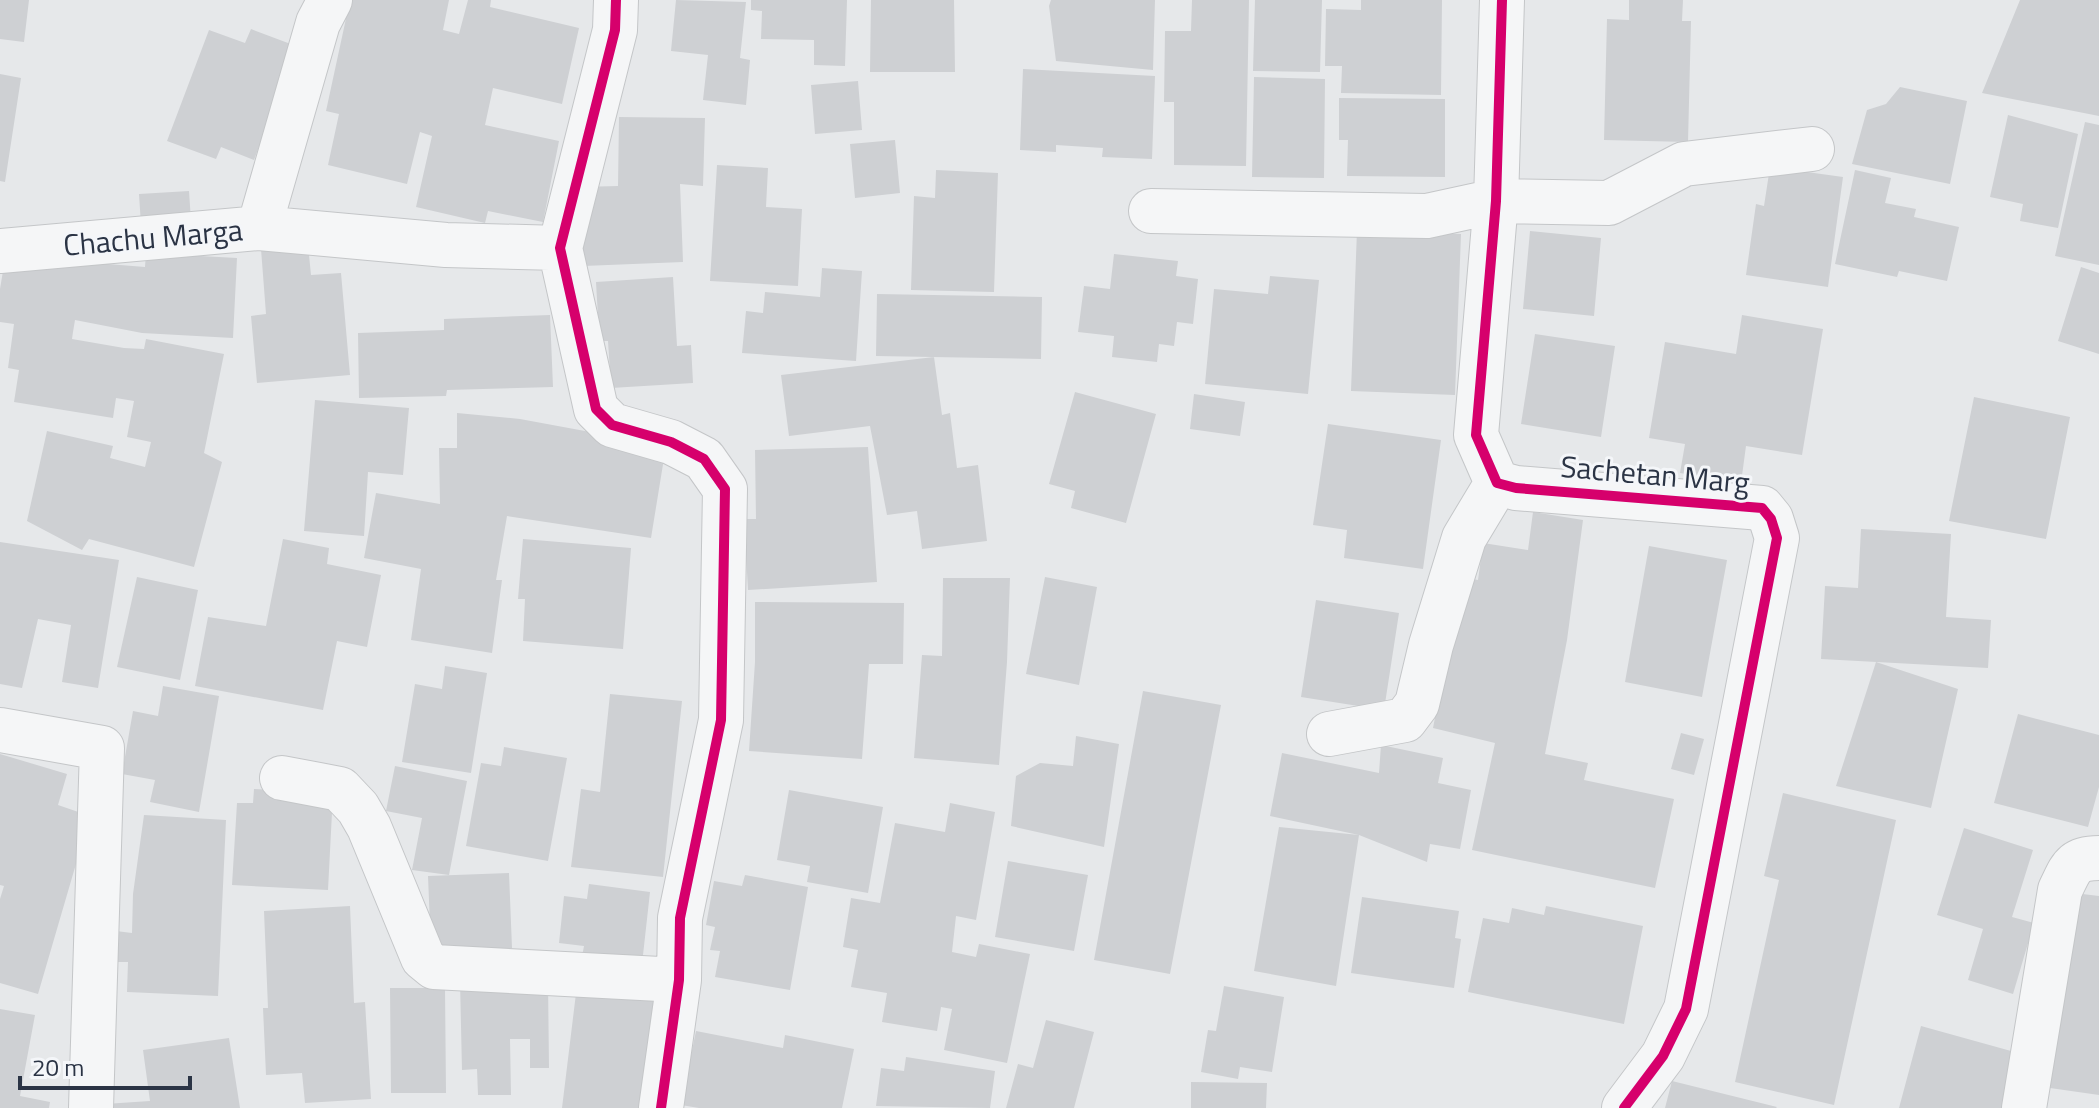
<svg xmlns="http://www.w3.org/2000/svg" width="2099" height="1108" viewBox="0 0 2099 1108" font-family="'Titillium Web',sans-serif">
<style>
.building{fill:#ced0d3}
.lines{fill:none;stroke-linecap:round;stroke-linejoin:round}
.minor-casing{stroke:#c4c6c8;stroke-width:46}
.minor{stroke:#f5f6f7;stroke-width:44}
.cycleway-casing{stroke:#f4f6f9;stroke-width:15}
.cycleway{stroke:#d6006c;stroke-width:10}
.labels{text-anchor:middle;stroke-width:6;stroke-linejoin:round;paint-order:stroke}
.street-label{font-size:30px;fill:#2b3445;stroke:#f4f6f9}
</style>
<rect width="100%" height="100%" fill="#e6e8ea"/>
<path class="building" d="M0 0H29L24 42 0 39Z
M350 0H449L443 30 459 34 468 0H491L490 7 579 28 562 104 493 88 485 125 559 141 543 222 488 211 485 223 416 207 432 136 420 132 407 184 328 165 339 114 326 111Z
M676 0 746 2 740 58 750 60 746 105 703 100 708 55 671 51Z
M751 0H847L845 66 814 65V40L761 39 762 11 751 10Z
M871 0H954L955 72H870Z
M1051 0H1155L1153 70 1056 61 1049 6Z
M1192 0H1249L1246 166 1174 165V102H1164L1165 31H1191Z
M1255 0H1322L1320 72 1253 71Z
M1361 0H1442L1441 95 1341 93 1342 66H1325L1326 9 1361 10Z
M1629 0H1683L1682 21H1691L1688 142 1604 140 1607 19 1629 20Z
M2020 0H2099V116L1982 93Z
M251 29 296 46 254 160 221 147 216 159 167 141 209 30 245 43Z
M1023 69 1155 76 1152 159 1102 157 1103 148 1056 145V152L1020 150Z
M0 74 21 78 5 182 0 181Z
M1254 77 1325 79 1324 178 1252 177Z
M858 81 862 130 815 134 811 85Z
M1900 87 1967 101 1950 184 1852 164 1867 110 1886 104Z
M1339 98 1445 99V177L1347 176 1348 140H1339Z
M2008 115 2078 134 2058 228 2020 221 2023 204 1990 197Z
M619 117 705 118 703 186 680 184 683 262 583 266 580 187 618 186Z
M2085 122 2099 125V265L2055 256Z
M895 140 900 193 855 198 850 144Z
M717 165 768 168 766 207 802 209 798 286 710 281Z
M1770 167 1843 177 1828 287 1746 275 1756 204 1764 206Z
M936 170 998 173 994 292 911 290 914 196 935 198Z
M1855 170 1891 178 1885 203 1916 209 1914 217 1959 227 1947 281 1899 271 1897 277 1835 264Z
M189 191 191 221 141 225 139 194Z
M1357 230 1461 234 1455 395 1351 391Z
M1530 231 1601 238 1594 316 1523 309Z
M308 245 311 275 341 273 350 375 257 383 251 316 266 314 261 249Z
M146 253 237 258 233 338 142 333 75 320 73 332 72 339 124 348 144 349 146 339 224 354 204 453 222 462 194 567 89 539 82 550 27 521 47 431 113 446 110 458 145 467 151 442 127 437 134 401 116 398 113 418 14 402 19 370 8 368 14 324 0 322V289L4 265 83 262 145 267Z
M1114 254 1178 261 1176 276 1198 279 1193 324 1177 322 1174 346 1159 344 1157 362 1112 357 1114 336 1078 332 1084 286 1110 289Z
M2081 267 2099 273V354L2058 341Z
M822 268 862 271 856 361 742 353 746 311 763 313 765 292 820 297Z
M1270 276 1319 280 1308 394 1205 384 1214 289 1268 294Z
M673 277 677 346 691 345 693 383 611 388 608 341H593L598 317 596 282Z
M877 294 1042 297 1041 359 876 356Z
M550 315 553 387 447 390 446 396 359 398 358 333 444 330V319Z
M1742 315 1823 329 1802 455 1746 446 1741 483 1680 473 1685 444 1649 438 1665 342 1736 354Z
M1535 334 1615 346 1601 437 1521 424Z
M934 357 942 415 950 413 957 468 978 465 987 541 922 549 917 511 887 515 870 426 789 436 781 375Z
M1075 392 1156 414 1126 523 1071 508 1075 491 1049 484Z
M1194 394 1245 402 1240 436 1190 429Z
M1974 397 2070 417 2046 539 1949 521Z
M315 400 409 408 403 475 368 472 364 536 304 531Z
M457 413 520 419 666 446 651 538 507 516 496 580H502L492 653 411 640 421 569 364 558 376 493 440 504 439 448H457Z
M1328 424 1441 440 1423 569 1344 558 1347 530 1313 525Z
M868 447 877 582 748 590 744 519H756L755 450Z
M1533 512 1583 520 1567 640 1545 754 1588 763 1584 780 1674 799 1655 888 1472 850 1495 743 1433 728 1462 577 1478 580 1483 543 1528 550Z
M1861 529 1951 534 1946 617 1991 620 1988 668 1821 659 1825 586 1858 588Z
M283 539 329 548 327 564 381 575 367 647 337 641 323 710 195 686 208 617 266 626Z
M523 539 631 548 623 649 523 641 525 599H518Z
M0 542 119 560 98 688 62 682 71 625 38 619 22 688 0 684Z
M1649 546 1727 560 1702 697 1625 682Z
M137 577 198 590 180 680 117 667Z
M1045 577 1097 587 1079 685 1026 674Z
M943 578H1010L1007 662 999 765 914 758 922 655 942 656Z
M1316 600 1399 613 1384 710 1301 697Z
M755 602 904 603 903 664H869L862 759 749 751 755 662Z
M1876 662 1958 689 1931 808 1836 786Z
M445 666 487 673 471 773 402 762 415 684 442 689Z
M163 686 219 696 199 812 150 802 155 780 122 774 133 711 158 716Z
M1143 691 1221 705 1170 974 1094 960Z
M610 694 682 701 663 877 571 867 581 789 600 792Z
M2018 714 2099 735V787L2088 827 1994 803Z
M1681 733 1704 739 1694 775 1671 769Z
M1076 736 1119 744 1104 847 1011 826 1016 776 1040 763 1073 766Z
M1381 745 1443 758 1438 783 1471 790 1460 849 1430 844 1427 862 1359 835 1336 986 1254 971 1279 827 1359 835 1270 816 1282 753 1379 773Z
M504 747 567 758 548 861 466 846 481 763 501 766Z
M0 754 67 774 58 805 90 816 38 994 0 983V899L4 886 0 885Z
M395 766 467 781 449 875 412 870 422 818 386 811Z
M254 789 333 793 328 890 232 885 237 803H253Z
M789 790 883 807 868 893 807 882 810 866 777 860Z
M1783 793 1896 820 1834 1105 1735 1082 1779 880 1764 876Z
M950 803 995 812 976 920 956 916 952 952 976 957 979 944 1030 954 1007 1063 944 1050 952 1009 941 1007 937 1031 882 1022 887 993 851 987 858 950 843 947 851 898 880 903 895 823 945 832Z
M144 815 226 820 218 996 127 992 128 962H116V931L132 933 133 894Z
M1964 828 2033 850 2012 917 2034 923 2013 994 1968 980 1983 929 1937 915Z
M1008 861 1088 875 1074 951 995 937Z
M509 873 512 948 431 950 428 876Z
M745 875 808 887 790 990 715 977 720 951 710 950 715 927 706 925 714 881 742 886Z
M589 884 650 892 642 964 581 962 584 946 559 943 564 896 587 899Z
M2074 893 2099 896V1095L2050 1088Z
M1362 897 1459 911 1455 938 1461 939 1454 988 1351 973Z
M350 906 354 1003 365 1002 371 1099 305 1103 302 1073 266 1075 263 1008H268L264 911Z
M1546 906 1643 926 1624 1024 1468 992 1483 918 1509 923 1512 908 1544 915Z
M578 977 657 986 643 1108H562Z
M548 980 549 1068H530V1039H510L511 1095H478L477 1069 462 1070 460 981Z
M1224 986 1284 997 1272 1072 1240 1067 1238 1079 1201 1072 1208 1030 1216 1031Z
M390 988H445L446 1093H391Z
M0 1009 35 1015 20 1096 50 1102 49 1108H0Z
M1046 1020 1094 1032 1074 1108H1006L1018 1064 1033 1068Z
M1921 1026 2029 1056 2017 1108H1899Z
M696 1031 783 1048 785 1035 854 1049 842 1108H699L681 1105Z
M229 1038 240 1108H106L105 1104 150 1101 143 1050Z
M906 1057 995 1071 990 1108 876 1106 881 1068 904 1071Z
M1672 1081 1777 1107 1776 1108H1665Z
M1191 1082 1267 1083 1266 1108H1191Z"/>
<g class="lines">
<defs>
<path id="minor" d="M616 0 615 30 560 248 596 409 612 425 671 442 704 459 725 489 721 720 680 918 679 980 661 1108
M1502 0 1496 201 1476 435 1497 483 1516 488 1762 508 1771 519 1777 538 1686 1009 1663 1056 1624 1108
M1151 211 1427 216 1496 201 1609 203 1684 164 1812 149
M259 228 318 23 330 0
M0 251 259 228 446 245 560 248
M0 730 102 748 91 1108
M1329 734 1405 720 1417 704 1431 645 1464 538 1497 483
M282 778 340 789 358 808 369 827 423 958 434 967 679 980
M2024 1108 2060 890C2071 868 2072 858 2099 858"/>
</defs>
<use href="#minor" class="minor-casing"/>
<use href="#minor" class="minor"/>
<defs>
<path id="cycleway" d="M616 0 615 30 560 248 596 409 612 425 671 442 704 459 725 489 721 720 680 918 679 980 661 1108
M1502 0 1496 201 1476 435 1497 483 1516 488 1762 508 1771 519 1777 538 1686 1009 1663 1056 1624 1108"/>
</defs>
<use href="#cycleway" class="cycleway-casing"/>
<use href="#cycleway" class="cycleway"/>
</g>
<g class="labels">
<g class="street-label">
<text transform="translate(153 238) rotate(-5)" y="10">Chachu Marga</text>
<text transform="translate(1655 475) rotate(5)" y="10">Sachetan Marg</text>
</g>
</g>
<path d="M20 1076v12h170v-12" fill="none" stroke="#2b3445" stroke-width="4"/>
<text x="32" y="1076" font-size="24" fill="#2b3445" stroke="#f4f6f9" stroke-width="6" paint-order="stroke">20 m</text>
</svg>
